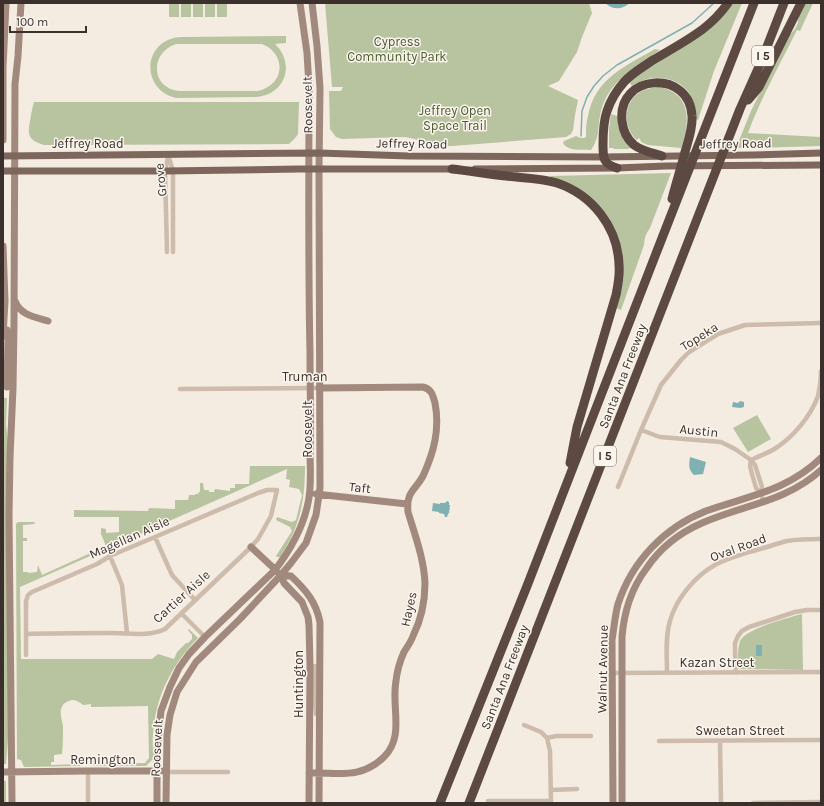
<svg xmlns="http://www.w3.org/2000/svg" width="824" height="806" viewBox="0 0 824 806" font-family="Karla,sans-serif">
<style>
.green{fill:#b8c4a0;fill-rule:evenodd}
.water{fill:#7fb0b2}
.lines{fill:none;stroke-linecap:round;stroke-linejoin:round}
.stream{stroke:#7fb0b2;stroke-width:1.5}
.street{stroke:#cdbbac;stroke-width:4.5}
.secondary{stroke:#a18a7d;stroke-width:7}
.primary{stroke:#7d675c;stroke-width:7}
.highway{stroke:#5c4a42;stroke-width:9}
.labels{text-anchor:middle;stroke-width:3;stroke-linejoin:round;paint-order:stroke}
.shield{fill:#fbf5ee;stroke:#756b66;stroke-width:1}
.shield-label{font-size:12px;font-weight:bold;fill:#3b302b}
.park-label{font-size:13px;fill:#4a5a2e;stroke:#fbf5ee}
.street-label{font-size:13px;fill:#3b302b;stroke:#fbf5ee}
</style>
<rect width="100%" height="100%" fill="#f4ebe1"/>
<path class="green" d="M169 3H179V17H169Z
M181 3H191V17H181Z
M193 3H203V17H193Z
M205 3H215V17H205Z
M217 3H227V17H217Z
M325 3H589L592 13 582 37 577 52 559 81 548 86 578 100 575 115 573 130 571 134 566 137 452 146H437L415 139 405 137 342 139 336 137 330 129 329 91H341L343 87H332Z
M733 3H742L714 71 698 120 696 119C697 93 679 75 652 78 645 79 638 82 632 86L629 82 640 72 721 17Z
M805 3H813L800 31 797 30C780 64 761 98 748 133L821 137V146L753 148H736L751 111 786 39 795 29 798 23 799 13Z
M286 36V43L275 44C296 64 285 96 255 97L176 98C139 89 143 38 182 37ZM176 44H262C287 54 285 85 258 91H180C151 89 149 53 176 44Z
M655 49 660 50C636 66 609 81 601 111 597 126 601 136 591 150 582 149 568 152 563 143L564 141 576 136 580 138H584L586 137C586 130 586 122 588 116 595 78 626 66 655 49Z
M657 87C691 91 691 122 681 148L648 145 641 142 640 139 639 138 637 140C623 128 623 103 639 93 644 89 651 88 657 87Z
M34 102H299L298 134 296 137 289 144 44 145C29 140 27 136 30 121 31 115 32 109 34 102Z
M611 114 617 116C618 129 622 138 631 147L628 149H614L613 148H609V129Z
M671 173 650 228C646 233 644 239 644 245L621 310 616 308 622 286 608 218 551 178V176Z
M3 397 5 398H7V400L6 425 8 441V739L6 764H3Z
M757 415 771 439 748 452 733 428Z
M250 466H305C305 501 300 527 280 557H277L276 556 292 531 290 527 276 520 277 517 292 522 296 520 302 495 299 489 289 487 290 480 286 479 287 469 20 587 21 659H152L158 654 174 659 177 652 186 643H188L192 639V635L188 630 189 629 198 638C174 662 158 692 154 725 152 737 153 748 153 759L146 766H97L92 765 94 760H97L98 764 145 763 149 758 148 706 91 707V704L83 705C80 702 76 700 72 700 68 701 63 703 62 707 59 712 62 720 63 726 63 735 63 745 62 754L54 755V762H51V765L79 764 80 760V766L24 767 21 760 17 759 16 524 18 522H34L35 523 34 524 23 525V538H27V541H23V572H28V573L37 572 38 565 42 575 106 546 101 534V528L106 529V533L119 532V517H74V510L148 511 149 508 175 509V500H188L189 495H195V494H198L199 492H200V483H203L204 490H209V492H214L215 489 230 491V488H235V484H249Z
M802 614 803 670 739 669C738 660 737 650 740 641 745 629 790 617 802 614Z
M3 781H6V803H3Z"/>
<path class="water" d="M605 3H630C621 10 613 10 605 3Z
M740 401 744 402V407L740 408 732 407 733 402 738 403Z
M690 457 706 462 703 474 694 475C688 469 689 465 690 457Z
M447 501 449 502V505H450L449 513 448 514 447 517H445L444 514 439 513V512L432 511 433 503 440 504V503H445Z
M756 645H762V656H756Z"/>
<g class="lines">
<path class="stream" d="M581 136 582 111 587 97 594 86 603 76 617 65 692 23 714 3"/>
<path class="street" d="M168 155 173 171V252
M167 252 165 171 168 157
M180 389 319 388
M641 430 660 437 721 442 735 449 751 460 755 465 762 487 761 493
M751 460C759 456 768 453 776 448 793 437 811 416 818 396 820 388 821 379 821 371
M751 460 750 466 752 474 756 488 761 493 763 502
M618 487 641 430 661 385 681 360 689 352 718 334 745 325 821 323
M155 537 172 575 195 600
M110 556 122 585 127 633
M182 614 205 637
M26 655V601L28 595 32 592 97 564 110 556 155 537 258 493 267 490H277L271 516 258 539 251 547 165 629C149 637 128 633 110 633 82 633 54 633 27 634
M315 666V702L316 714 319 716
M612 673 821 672
M667 673C667 656 665 637 670 621 676 599 695 576 715 565 725 559 738 556 749 552 762 549 775 544 787 541 799 539 810 539 821 539
M736 673 735 652V643L738 636 742 631 749 627 795 612 807 610H821
M524 725 541 732 547 738
M547 738 550 751 551 803
M547 738 556 736H591
M659 741 821 740
M720 741 721 803
M88 771V803
M166 772H228
M551 790 577 789
M488 801H551
M753 803 821 802"/>
<path class="secondary" d="M3 140V68L6 3
M3 246 5 301 3 336
M15 301C20 315 35 317 48 321
M7 330 8 337 7 387
M316 494 407 504
M251 547 281 575 284 583 302 602 308 617 309 625 310 666 309 803
M281 575 291 576C306 590 316 602 320 622L319 803
M3 772 88 771H161
M309 773C338 772 360 780 384 757 405 736 391 707 396 681 397 671 400 661 404 652 407 647 411 642 413 636 421 620 425 601 425 583 424 559 415 535 408 512 406 491 415 491 423 476 434 452 440 429 435 403 433 396 432 389 423 387L319 388
M12 803 9 516 10 457 13 388 14 323 15 84 18 56 21 3
M157 803V750L161 711 170 687 179 668 189 654 205 637 275 570C291 549 303 528 308 503 312 486 310 468 310 451 311 418 310 385 310 352 308 263 309 174 309 86L307 53 300 3
M166 803 167 735 170 715 177 692 196 662 240 619 281 575 291 563 306 543 316 515 320 488 319 169 320 88 317 46 312 3
M613 803 612 640C614 628 615 615 618 604 632 561 665 527 706 511 748 496 787 491 821 458
M622 803V637C624 612 631 589 646 569 660 548 679 533 702 523 743 505 786 502 821 470"/>
<path class="primary" d="M3 156 319 153 409 156 603 157 753 155 821 153
M475 169 617 168 666 166 821 165
M3 171H165L299 169H457"/>
<path class="highway" d="M748 100 759 87 801 3
M662 156C653 153 642 151 634 145 627 139 623 130 622 121 617 73 690 69 692 116 693 128 688 141 685 152 681 168 676 183 672 199
M617 168C603 164 603 158 603 145 603 134 603 122 607 111 610 102 617 90 624 82 632 73 643 67 653 60 670 50 687 41 703 29 712 22 721 13 728 3
M452 169C470 171 488 174 506 176 523 178 541 178 557 183 593 195 618 228 619 265 620 276 618 285 616 295L577 427 570 463
M440 803 527 586 657 251 754 3
M469 803 740 109 761 62 784 3"/>
</g>
<g class="labels">
<g class="shield">
<rect x="752" y="46" width="22" height="20" rx="3"/>
<rect x="594" y="446" width="22" height="20" rx="3"/>
</g>
<g class="shield-label">
<text x="763" y="60">I 5</text>
<text x="605" y="460">I 5</text>
</g>
<g class="park-label">
<text x="397" y="46">Cypress<tspan x="397" dy="15">Community Park</tspan></text>
<text x="455" y="115">Jeffrey Open<tspan x="455" dy="15">Space Trail</tspan></text>
</g>
<g class="street-label">
<text transform="translate(307 105) rotate(-91)" y="5">Roosevelt</text>
<text x="88" y="148">Jeffrey Road</text>
<text transform="translate(412 143) rotate(1)" y="5">Jeffrey Road</text>
<text transform="translate(736 143) rotate(-1)" y="5">Jeffrey Road</text>
<text transform="translate(160 180) rotate(-96)" y="5">Grove</text>
<text transform="translate(699 336) rotate(-32)" y="5">Topeka</text>
<text x="305" y="381">Truman</text>
<text transform="translate(622 376) rotate(-69)" y="5">Santa Ana Freeway</text>
<text transform="translate(307 429) rotate(-90)" y="5">Roosevelt</text>
<text transform="translate(699 430) rotate(6)" y="5">Austin</text>
<text transform="translate(360 487) rotate(6)" y="5">Taft</text>
<text transform="translate(129 537) rotate(-24)" y="5">Magellan Aisle</text>
<text transform="translate(738 547) rotate(-20)" y="5">Oval Road</text>
<text transform="translate(181 596) rotate(-42)" y="5">Cartier Aisle</text>
<text transform="translate(408 609) rotate(-77)" y="5">Hayes</text>
<text x="717" y="667">Kazan Street</text>
<text transform="translate(602 669) rotate(-89)" y="5">Walnut Avenue</text>
<text transform="translate(504 677) rotate(-69)" y="5">Santa Ana Freeway</text>
<text transform="translate(298 684) rotate(-90)" y="5">Huntington</text>
<text x="740" y="735">Sweetan Street</text>
<text transform="translate(156 748) rotate(-87)" y="5">Roosevelt</text>
<text x="103" y="764">Remington</text>
</g>
</g>
<rect width="824" height="806" fill="none" stroke="#3b302b" stroke-width="8"/>
<path d="M10 26v6h76v-6" fill="none" stroke="#3b302b" stroke-width="2"/>
<text x="16" y="26" font-size="12" fill="#3b302b" stroke="#fbf5ee" stroke-width="3" paint-order="stroke">100 m</text>
</svg>
